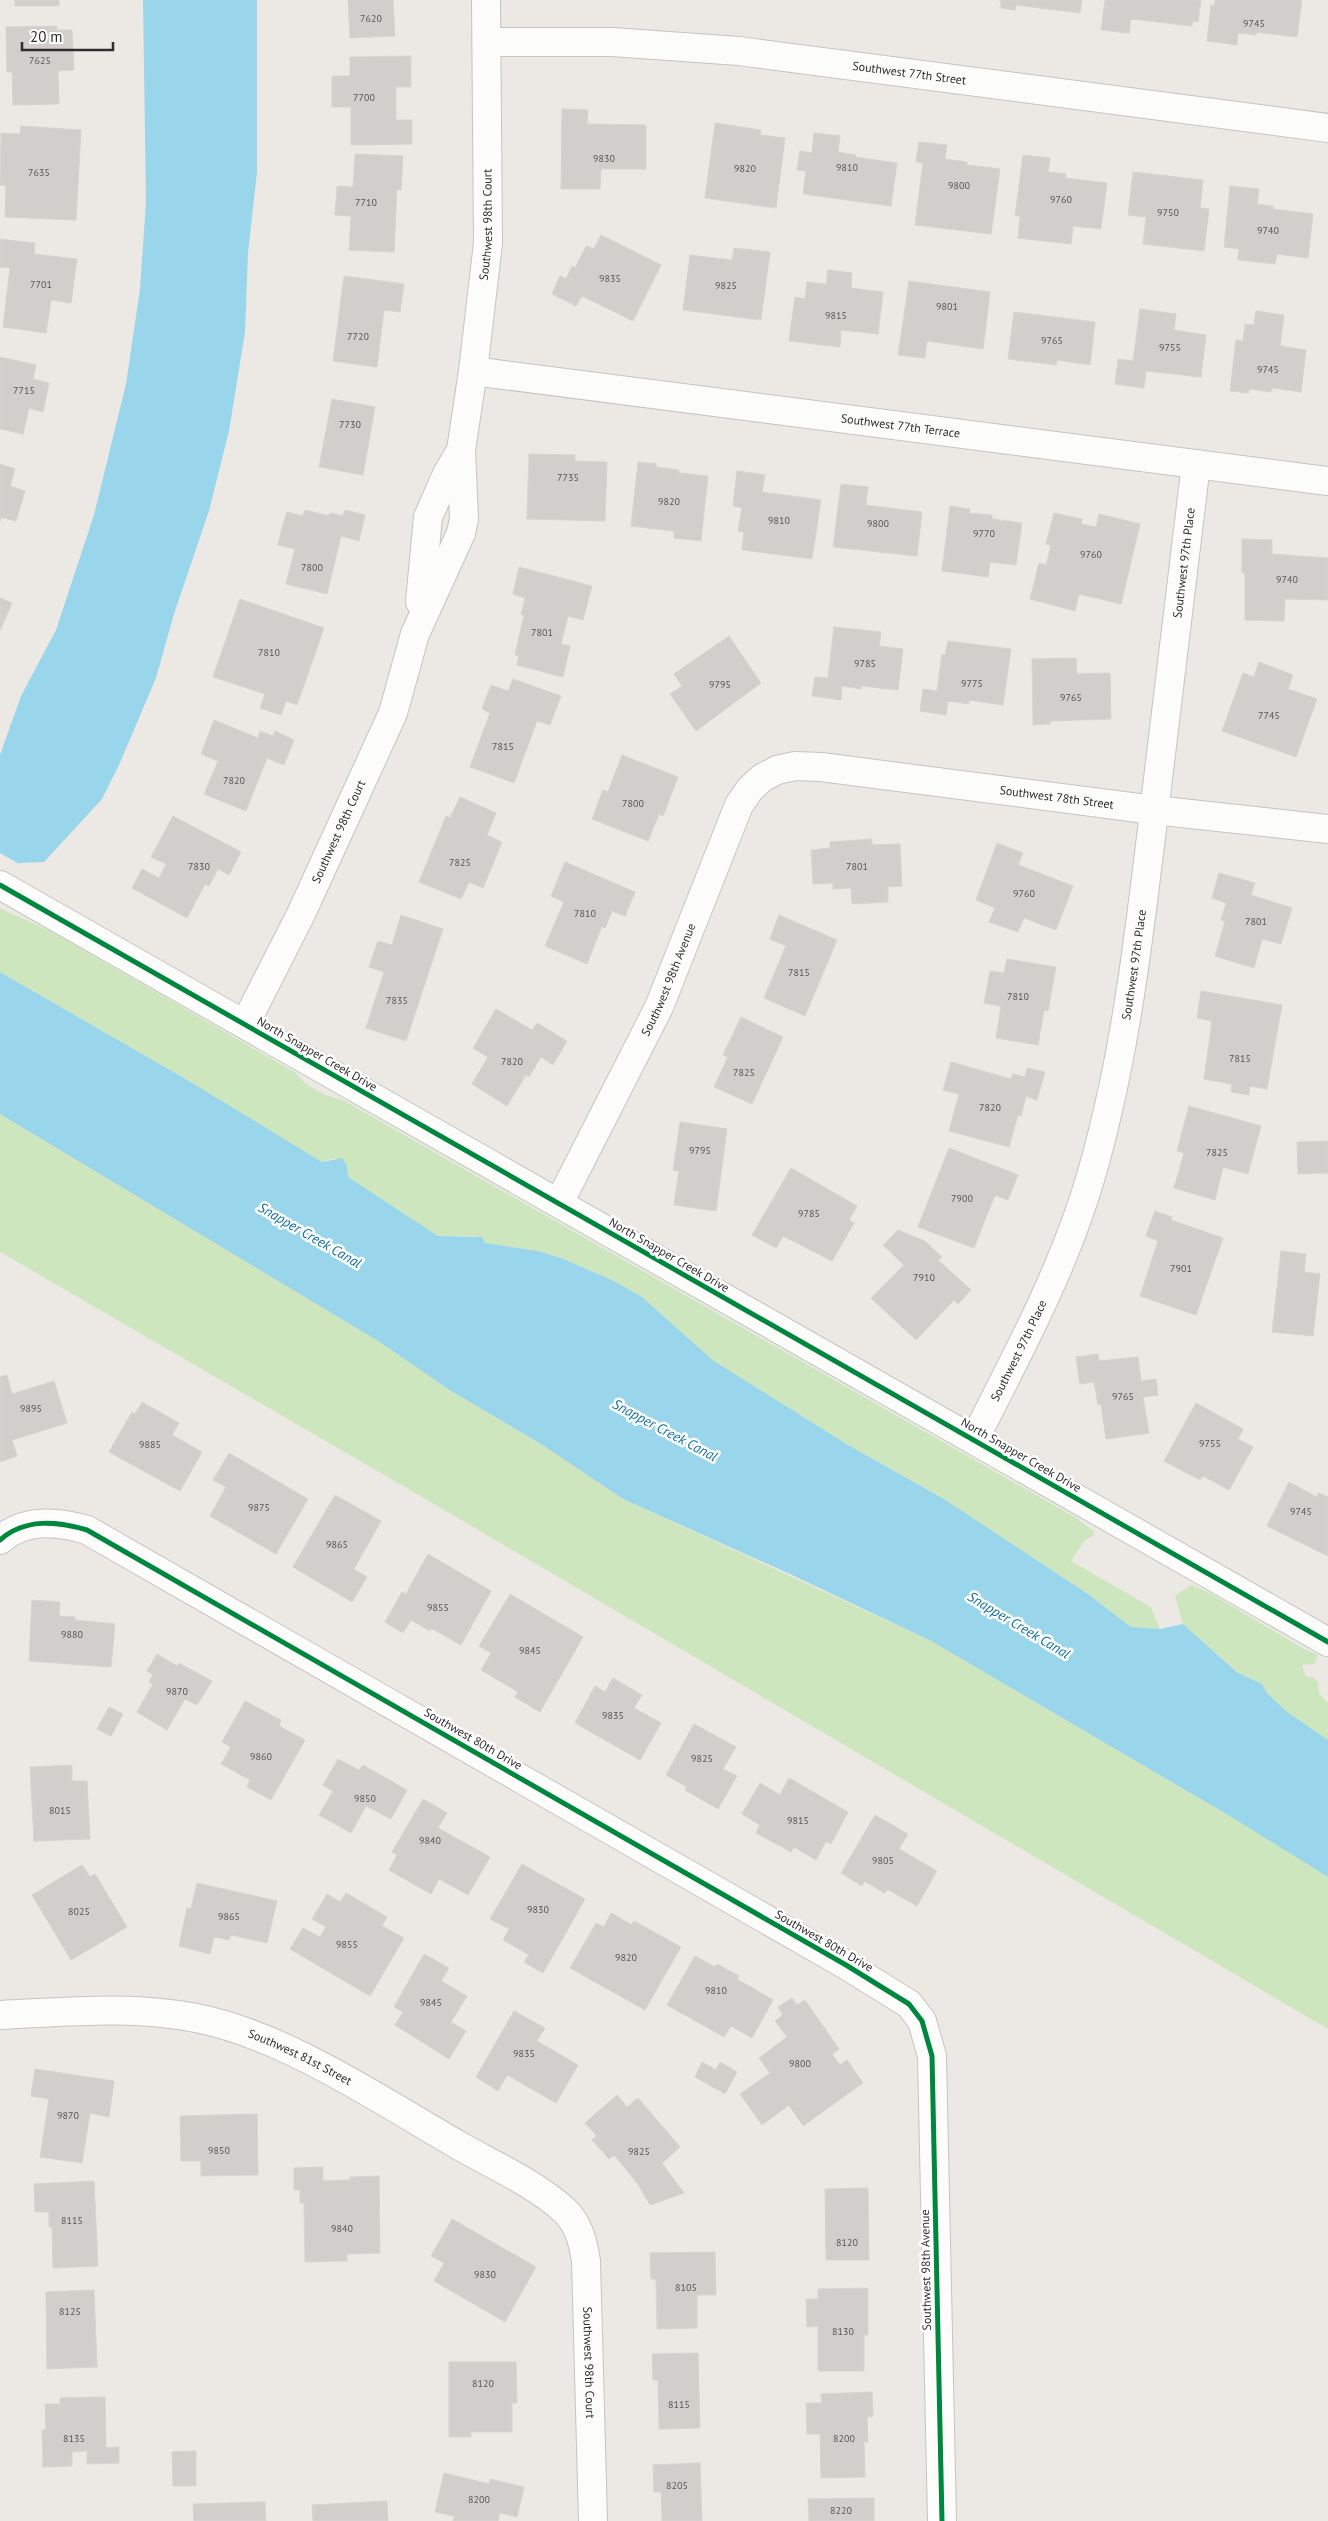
<svg xmlns="http://www.w3.org/2000/svg" width="1328" height="2521" viewBox="0 0 1328 2521" font-family="'PT Sans',sans-serif">
<style>
.green{fill:#cee6be}
.water{fill:#99d6ec}
.pier{fill:#ece8e4}
.building{fill:#d1cecb;stroke:#d7d4d0}
.lines{fill:none;stroke-linecap:round;stroke-linejoin:round}
.street-casing{stroke:#c5c4c5;stroke-width:30}
.secondary-casing{stroke:#c5c4c5;stroke-width:30}
.street{stroke:#fcfcfb;stroke-width:28}
.secondary{stroke:#fcfcfb;stroke-width:28}
.cycleway-casing{stroke:#fff;stroke-width:8}
.cycleway{stroke:#00873e;stroke-width:5}
.labels{text-anchor:middle;stroke-width:5;stroke-linejoin:round;paint-order:stroke}
.number-label{font-size:10px;fill:#585857}
.street-label{font-size:12px;fill:#2e2e2e;stroke:#fff}
.water-label{font-size:14px;font-style:italic;fill:#0d6fa3;stroke:#fff}
</style>
<rect width="100%" height="100%" fill="#ece8e4"/>
<path class="green" d="M0 908 52 932 296 1073C305 1087 327 1097 343 1100L1073 1516 1094 1531V1535L1084 1541 1071 1561 1151 1607 1160 1629 1131 1627 1088 1594 944 1499 848 1445 714 1361 642 1297 612 1280 561 1258 538 1251 485 1243 474 1236H438L348 1177 347 1165 335 1158 322 1162 189 1081 0 972Z
M0 1114 378 1341 451 1391 541 1444 623 1499 931 1641 1233 1818 1328 1877V2029L405 1487 0 1252Z
M1191 1585 1210 1593 1304 1649 1318 1655 1315 1664 1302 1665 1306 1677H1313L1318 1682 1319 1693 1328 1703V1740L1286 1711 1267 1693 1262 1684 1238 1672 1183 1624 1175 1596Z"/>
<path class="water" d="M143 0H257V172L248 253 245 332 229 431 209 511 174 614 156 678 119 765 102 799 44 862 20 863 5 882 0 892V755L21 696 56 630 94 515 126 384 140 289 146 202Z
M0 972 189 1081 322 1162 342 1158 347 1165 348 1177 438 1236 482 1237 485 1243 538 1251 561 1258 612 1280 642 1297 714 1361 848 1445 944 1499 1088 1594 1131 1627 1160 1629 1183 1624 1237 1672 1262 1684 1267 1693 1286 1711 1328 1740V1877L1233 1818 931 1641 792 1575 623 1499 541 1444 451 1391 378 1341 0 1114Z"/>
<path class="pier" d="M0 853 21 865 0 895Z"/>
<path class="building" d="M15 0H59V6H15Z
M348 0H393L395 36 350 38Z
M999 0H1082L1080 13 1016 5 1015 10 1001 8V2Z
M1105 0H1201L1198 22 1193 21 1192 26 1131 19 1129 33 1101 30Z
M1215 0H1302L1297 37 1256 32V35L1238 33 1237 45 1207 41 1211 5 1215 6Z
M57 26V30H72L74 70 58 71 59 104 13 105 12 72H7L6 27Z
M411 56V87H396V120H412V144L351 145V107H332V76H350V57Z
M562 109 588 110 587 124 646 125V169H601L600 189H561Z
M715 123 761 130 760 135 785 138 776 208 705 198Z
M21 126 81 130 76 220 5 217 6 186 0 185 1 133 20 134Z
M814 133 840 136 838 152 856 155 855 157 897 163 891 206 803 194 806 171 797 170 800 151 812 153Z
M919 142 947 145 945 159 967 162V165L1000 169 991 234 915 225 923 163 916 162Z
M355 154 403 156 401 190 397 189 394 252 349 250 351 216 335 215 337 186 353 187Z
M1023 155 1050 158 1048 172 1066 174 1065 178 1107 183 1101 229 1073 226 1071 244 1018 238 1020 216H1015Z
M1133 172 1203 180 1200 208 1209 209 1204 251 1143 244 1146 217 1128 215Z
M1230 186 1259 189 1257 204 1273 206V209L1313 214 1308 258 1277 254 1275 264 1238 260 1239 249 1224 247Z
M601 235 661 265 633 321 582 296 576 306 552 294 560 276 566 279 572 266 575 268 586 246 594 249Z
M0 239 35 243 34 254 77 259 71 303 51 300 46 333 3 327 10 268 0 267Z
M734 248 770 252 761 320 683 310 690 255 732 260Z
M828 270 852 273 851 288 883 292 878 334 841 330 840 347 789 341 795 297 805 299 807 282 826 284Z
M344 276 404 284 400 312 384 310 377 367 333 361Z
M909 281 990 292 983 349 927 341 925 358 898 355Z
M1140 309 1176 314 1174 330 1206 335 1201 377 1146 371 1144 388 1115 384 1118 359 1133 361Z
M1256 311 1284 315 1280 346 1306 350 1301 392 1272 388V392L1249 389V393L1230 391 1236 340 1243 341 1245 324 1254 325Z
M1014 312 1095 322 1090 365 1057 360 1056 365 1008 359Z
M0 357 36 365 33 379 49 383 43 412 29 408 23 434 0 429Z
M332 399 375 407 363 475 319 467Z
M529 454 575 455V461L607 462 605 521 527 519Z
M638 462 656 464V467L679 470V473L708 476 701 541 674 538V531L631 526Z
M0 464 15 469 10 486 25 491 16 521 1 517 0 521Z
M737 471 765 475 762 492 821 500 812 559 742 550 744 532 738 531 742 508 733 506Z
M841 484 868 487 866 505 922 512 917 556 833 547Z
M950 506 970 509 969 513 992 515V519L1022 523 1016 565 990 562 988 577 942 571Z
M305 510 329 516 330 513 343 516 345 510 365 515 359 541 341 536 327 594 286 584 295 549 278 545 282 528 287 512 303 516Z
M1054 513 1082 519 1081 524 1096 527 1099 514 1140 524 1121 604 1079 594 1075 611 1030 599 1039 563 1046 565 1051 545 1046 544Z
M1242 539 1272 540V554L1328 558V600L1285 599 1284 621 1245 620V573H1242Z
M519 567 592 586 583 620 568 616 561 644 570 646 563 677 517 665 519 656 515 655 524 615H521L525 598 513 594Z
M0 598 12 603 0 631Z
M240 599 324 628 297 705 286 701 281 715 260 708 265 694 213 677Z
M834 627 881 632 879 646 903 649 898 690 862 686 861 689 842 686 841 700 812 696 815 677 828 678Z
M729 636 761 683 696 731 670 694 682 686 674 674Z
M948 641 1011 649 1003 705 969 700V704L948 701 946 715 920 711 923 689 937 691 942 654 945 655Z
M1076 658 1077 674 1110 673 1111 719 1050 721V724L1033 725 1032 659Z
M1259 662 1293 675 1288 689 1317 699 1296 757 1222 731 1243 673 1254 677Z
M513 679 561 696 550 725 537 721 514 783 470 767 490 713 482 709 491 685 508 691Z
M214 720 258 738 260 731 273 736 275 731 294 740 284 765 267 758 246 811 204 794 218 761 201 754Z
M622 755 678 777 663 816 659 814 648 841 592 819 603 790 608 792Z
M460 797 496 813 487 835 502 842 483 888 469 882 461 899 419 882 446 816 450 818Z
M173 816 241 852 229 875 218 869 209 886 205 884 187 918 132 888 142 869 159 878 166 864 151 857Z
M872 839V845L900 844 902 886 888 887V902L852 904 851 888 833 889V883L813 884 811 850 830 848V842Z
M997 843 1023 853 1018 865 1073 886 1056 930 1024 918 1018 932 989 922 995 908 976 900Z
M565 862 635 892 625 916 612 911 605 928 602 926 587 964 545 946 564 902 551 896Z
M1219 873 1255 883 1251 895 1292 908 1281 944 1262 939 1254 968 1215 956 1225 921 1221 920 1226 903 1212 898Z
M401 915 443 929 406 1041 366 1028 384 972 369 967 378 941 392 945Z
M779 915 837 940 805 1016 764 998 786 946 770 939Z
M1007 959 1056 967 1048 1011 1044 1010 1038 1045 996 1038 1001 1006 984 1003 990 971 1004 973Z
M1201 991 1282 1005 1267 1089 1250 1086 1249 1095 1231 1092 1232 1084 1204 1079 1212 1021 1197 1018Z
M496 1009 532 1030 537 1023 567 1041 553 1065 541 1057 529 1077 526 1075 507 1106 472 1084 488 1057 473 1048Z
M741 1017 783 1037 752 1104 714 1087 728 1057 723 1055Z
M951 1062 1011 1079 1013 1074 1025 1077 1027 1068 1045 1072 1037 1100 1026 1096 1021 1116 1018 1115 1009 1147 949 1131 959 1094 943 1090Z
M1189 1106 1261 1126 1248 1174 1223 1167 1215 1200 1174 1188 1184 1153 1177 1151Z
M680 1122 727 1129 716 1211 674 1205 679 1171 673 1170Z
M1328 1141V1173L1298 1174 1297 1142Z
M949 1148 1018 1175 1008 1200 995 1195 974 1248 918 1227Z
M791 1168 857 1206 849 1220 854 1223 832 1261 783 1236 776 1248 752 1235Z
M1155 1211 1172 1217 1171 1220 1223 1238 1196 1315 1140 1296 1158 1241 1146 1236Z
M898 1230 925 1241 942 1257 938 1260 971 1290 958 1304 954 1300 916 1340 871 1298 904 1265 883 1245Z
M1281 1251 1306 1254 1304 1272 1320 1274 1313 1336 1272 1332Z
M1098 1354 1099 1361 1138 1357 1141 1381 1156 1379 1158 1395 1143 1397 1149 1433 1106 1439 1101 1404 1098 1405 1094 1382 1080 1384 1076 1357Z
M7 1375 12 1394 54 1381 67 1423 12 1440 17 1456 0 1462V1377Z
M142 1402 179 1423 172 1435 202 1452 180 1491 109 1452 132 1412 135 1414Z
M1196 1403 1243 1429 1238 1439 1253 1447 1229 1490 1203 1476 1200 1480 1164 1461Z
M229 1453 308 1499 276 1554 210 1516 226 1487 213 1480Z
M1289 1482 1317 1497 1318 1493 1328 1497V1556L1267 1526Z
M335 1495 381 1521 354 1569 367 1577 352 1602 293 1567Z
M428 1554 491 1591 461 1645 431 1628 430 1631 411 1620 403 1633 385 1622 402 1592 406 1594Z
M510 1594 583 1637 540 1712 515 1697 518 1692 481 1670 491 1653 479 1646Z
M32 1600 60 1602 59 1616 75 1617V1620L115 1624 111 1667 29 1661Z
M157 1654 177 1666 179 1663 212 1681 197 1705 185 1699 167 1730 137 1712 153 1684 149 1682 153 1675 147 1671Z
M613 1678 642 1695 634 1708 661 1723 640 1760 575 1723 595 1686 605 1692Z
M245 1701 281 1720 279 1726 305 1740 271 1800 247 1787 250 1780 221 1764 231 1747 222 1742Z
M109 1707 123 1714 111 1736 97 1729Z
M694 1724 736 1747 723 1769 737 1776 718 1809 685 1790 687 1787 666 1775Z
M338 1759 359 1770 363 1765 407 1790 391 1819 366 1806 351 1833 319 1815 333 1791 323 1785Z
M72 1765V1781H87L90 1839 34 1841 30 1767Z
M789 1778 848 1812 831 1844 826 1841 816 1860 794 1847 791 1852 756 1833 760 1825 742 1814 760 1783 780 1795Z
M423 1799 447 1813 438 1828 490 1857 468 1895 439 1879 431 1894 389 1870 397 1855 392 1852Z
M875 1815 908 1834 899 1849 937 1871 917 1906 887 1889 885 1893 864 1881 862 1886 841 1873Z
M522 1864 585 1899 543 1973 524 1962 529 1955 503 1940 509 1929 490 1919Z
M82 1865 90 1877 95 1874 127 1927 71 1960 32 1895Z
M197 1883 277 1901 267 1943 231 1935 229 1940 214 1937 210 1954 179 1946 187 1908 191 1909Z
M346 1893 387 1917 382 1926 404 1938 370 1996 290 1949 303 1928 320 1937 326 1927 312 1919 327 1894 340 1902Z
M611 1913 632 1925 634 1921 681 1947 645 2010 570 1968 596 1923 604 1927Z
M424 1954 449 1968 441 1981 467 1996 451 2022 466 2031 449 2059 395 2025 403 2012 394 2007Z
M695 1956 715 1967 717 1964 739 1976 737 1979 773 2000 752 2038 731 2026 724 2037 667 2005Z
M792 1998 797 2005 805 2000 839 2049 832 2054 840 2065 847 2060 863 2083 803 2126 789 2105 762 2125 740 2094 770 2073 759 2058 787 2037 775 2021 783 2015 778 2007Z
M514 2011 545 2028 537 2041 578 2065 556 2103 507 2075 498 2091 476 2077Z
M702 2062 716 2070 720 2062 737 2072 725 2094 695 2077Z
M35 2069 114 2081 109 2117 90 2113 82 2163 40 2157 49 2099 31 2096Z
M617 2095 627 2107 638 2098 680 2147 662 2163 684 2193 650 2205 638 2184 614 2155 609 2159 592 2140 597 2136 585 2123Z
M257 2114 258 2175 201 2176V2161H181L180 2116Z
M323 2167V2181L350 2180V2177L379 2176 380 2253 347 2254V2261L305 2262 304 2203H300V2190H294V2168Z
M94 2181 98 2266 53 2268 52 2227H49V2212H35L34 2184Z
M868 2188 869 2260H826L825 2189Z
M452 2219 536 2267 505 2322 434 2281 444 2263 431 2256Z
M715 2252 716 2295H697V2328L657 2329 656 2279H651L650 2253Z
M868 2288V2335H864V2371H818V2326L807 2327 806 2299H818V2289Z
M94 2290 97 2367 47 2369 46 2292Z
M698 2353 700 2428 659 2429 658 2380H653L652 2354Z
M449 2362H516L517 2403H512V2432H471V2437H449Z
M872 2392 873 2416 867 2417 868 2442H864L865 2477 821 2478 820 2434H807L806 2403H822L821 2394Z
M105 2397 106 2448 119 2447V2463L87 2464V2451L72 2452V2466L43 2467 42 2430H46L45 2404H60V2398Z
M196 2451V2486H173L172 2452Z
M700 2463 702 2521H662L661 2492H654L653 2465Z
M444 2473 489 2484 490 2479 524 2487 517 2517 500 2513 498 2521H453L454 2516 435 2512Z
M874 2498V2521H809L808 2499Z
M387 2501 388 2521H313L312 2505Z
M265 2502 266 2521H194L193 2504Z"/>
<g class="lines">
<defs>
<g id="street">
<path id="s1" d="M487 42H612L739 51 1328 128"/>
<path id="s2" d="M473 371 1328 481"/>
<path d="M420 602 428 517 447 474 461 450"/>
<path id="s3" d="M245 1024 301 914 393 713 415 634 461 533 464 519 461 450 473 371 488 243 486 0"/>
<path id="s4" d="M559 1203 659 1007 739 805 750 789 762 778 777 770 795 766 821 767 1154 810 1328 829"/>
<path id="s5" d="M974 1440C1017 1355 1064 1269 1091 1176 1126 1055 1139 936 1154 812 1168 696 1182 580 1196 464"/>
<path d="M0 1540C25 1518 57 1521 87 1530L846 1965 909 2004 922 2021 932 2056 942 2521"/>
<path id="s6" d="M0 2015C65 2012 132 2005 196 2018 284 2035 380 2100 458 2145 493 2165 534 2183 564 2210 579 2224 583 2242 586 2261L593 2521"/>
</g>
<path id="secondary" d="M0 885 1328 1642"/>
</defs>
<use href="#street" class="street-casing"/>
<use href="#secondary" class="secondary-casing"/>
<use href="#street" class="street"/>
<use href="#secondary" class="secondary"/>
<defs>
<path id="cycleway" d="M0 885 1328 1642
M0 1540C25 1518 57 1521 87 1530L846 1965 909 2004 922 2021 932 2056 942 2521"/>
</defs>
<use href="#cycleway" class="cycleway-casing"/>
<use href="#cycleway" class="cycleway"/>
</g>
<g class="labels">
<g class="number-label">
<text x="371" y="22">7620</text>
<text x="1254" y="27">9745</text>
<text x="40" y="64">7625</text>
<text x="364" y="101">7700</text>
<text x="604" y="162">9830</text>
<text x="847" y="171">9810</text>
<text x="745" y="172">9820</text>
<text x="39" y="176">7635</text>
<text x="959" y="189">9800</text>
<text x="1061" y="203">9760</text>
<text x="366" y="206">7710</text>
<text x="1168" y="216">9750</text>
<text x="1268" y="234">9740</text>
<text x="610" y="282">9835</text>
<text x="41" y="288">7701</text>
<text x="726" y="289">9825</text>
<text x="947" y="310">9801</text>
<text x="836" y="319">9815</text>
<text x="358" y="340">7720</text>
<text x="1052" y="344">9765</text>
<text x="1170" y="351">9755</text>
<text x="1268" y="373">9745</text>
<text x="24" y="394">7715</text>
<text x="350" y="428">7730</text>
<text x="568" y="481">7735</text>
<text x="669" y="505">9820</text>
<text x="779" y="524">9810</text>
<text x="878" y="527">9800</text>
<text x="984" y="537">9770</text>
<text x="1091" y="558">9760</text>
<text x="312" y="571">7800</text>
<text x="1287" y="583">9740</text>
<text x="542" y="636">7801</text>
<text x="269" y="656">7810</text>
<text x="865" y="667">9785</text>
<text x="972" y="687">9775</text>
<text x="720" y="688">9795</text>
<text x="1071" y="701">9765</text>
<text x="1269" y="719">7745</text>
<text x="503" y="750">7815</text>
<text x="234" y="784">7820</text>
<text x="633" y="807">7800</text>
<text x="460" y="866">7825</text>
<text x="199" y="870">7830</text>
<text x="857" y="870">7801</text>
<text x="1024" y="897">9760</text>
<text x="585" y="917">7810</text>
<text x="1256" y="925">7801</text>
<text x="799" y="976">7815</text>
<text x="1018" y="1000">7810</text>
<text x="397" y="1004">7835</text>
<text x="1240" y="1062">7815</text>
<text x="512" y="1065">7820</text>
<text x="744" y="1076">7825</text>
<text x="990" y="1111">7820</text>
<text x="700" y="1154">9795</text>
<text x="1217" y="1156">7825</text>
<text x="962" y="1202">7900</text>
<text x="809" y="1217">9785</text>
<text x="1181" y="1272">7901</text>
<text x="924" y="1281">7910</text>
<text x="1123" y="1400">9765</text>
<text x="31" y="1412">9895</text>
<text x="1210" y="1447">9755</text>
<text x="150" y="1448">9885</text>
<text x="259" y="1511">9875</text>
<text x="1301" y="1515">9745</text>
<text x="337" y="1548">9865</text>
<text x="438" y="1611">9855</text>
<text x="72" y="1638">9880</text>
<text x="530" y="1654">9845</text>
<text x="177" y="1695">9870</text>
<text x="613" y="1719">9835</text>
<text x="261" y="1760">9860</text>
<text x="702" y="1762">9825</text>
<text x="365" y="1802">9850</text>
<text x="60" y="1814">8015</text>
<text x="798" y="1824">9815</text>
<text x="430" y="1844">9840</text>
<text x="883" y="1864">9805</text>
<text x="538" y="1913">9830</text>
<text x="79" y="1915">8025</text>
<text x="229" y="1920">9865</text>
<text x="347" y="1948">9855</text>
<text x="626" y="1961">9820</text>
<text x="716" y="1994">9810</text>
<text x="431" y="2006">9845</text>
<text x="524" y="2057">9835</text>
<text x="800" y="2067">9800</text>
<text x="68" y="2119">9870</text>
<text x="219" y="2154">9850</text>
<text x="639" y="2155">9825</text>
<text x="72" y="2224">8115</text>
<text x="342" y="2232">9840</text>
<text x="847" y="2246">8120</text>
<text x="485" y="2278">9830</text>
<text x="686" y="2291">8105</text>
<text x="70" y="2315">8125</text>
<text x="843" y="2335">8130</text>
<text x="483" y="2387">8120</text>
<text x="679" y="2408">8115</text>
<text x="74" y="2442">8135</text>
<text x="844" y="2442">8200</text>
<text x="677" y="2489">8205</text>
<text x="479" y="2503">8200</text>
<text x="841" y="2514">8220</text>
</g>
<g class="street-label">
<text dy="4" stroke="none"><textPath href="#s1" startOffset="424">Southwest 77th Street</textPath></text>
<text dy="4" stroke="none"><textPath href="#s3" startOffset="848">Southwest 98th Court</textPath></text>
<text dy="4" stroke="none"><textPath href="#s2" startOffset="431">Southwest 77th Terrace</textPath></text>
<text dy="4" stroke="none"><textPath href="#s5" startOffset="910">Southwest 97th Place</textPath></text>
<text dy="4" stroke="none"><textPath href="#s4" startOffset="772">Southwest 78th Street</textPath></text>
<text dy="4" stroke="none"><textPath href="#s3" startOffset="214">Southwest 98th Court</textPath></text>
<text dy="4" stroke="none"><textPath href="#s5" startOffset="505">Southwest 97th Place</textPath></text>
<text dy="4" stroke="none"><textPath href="#s4" startOffset="249">Southwest 98th Avenue</textPath></text>
<text transform="translate(317 1054) rotate(30)" y="4">North Snapper Creek Drive</text>
<text transform="translate(669 1255) rotate(30)" y="4">North Snapper Creek Drive</text>
<text dy="4" stroke="none"><textPath href="#s5" startOffset="100">Southwest 97th Place</textPath></text>
<text transform="translate(1021 1455) rotate(30)" y="4">North Snapper Creek Drive</text>
<text transform="translate(473 1739) rotate(30)" y="4">Southwest 80th Drive</text>
<text transform="translate(824 1941) rotate(30)" y="4">Southwest 80th Drive</text>
<text dy="4" stroke="none"><textPath href="#s6" startOffset="308">Southwest 81st Street</textPath></text>
<text transform="translate(926 2270) rotate(-91)" y="4">Southwest 98th Avenue</text>
<text dy="4" stroke="none"><textPath href="#s6" startOffset="772">Southwest 98th Court</textPath></text>
</g>
<g class="water-label">
<text transform="translate(310 1235) rotate(30)" y="5">Snapper Creek Canal</text>
<text transform="translate(665 1430) rotate(28)" y="5">Snapper Creek Canal</text>
<text transform="translate(1019 1625) rotate(31)" y="5">Snapper Creek Canal</text>
</g>
</g>
<path d="M22 42v8h91v-8" fill="none" stroke="#2e2e2e" stroke-width="2.5"/>
<text x="30" y="42" font-size="15" fill="#2e2e2e" stroke="#ffffff" stroke-width="4" paint-order="stroke">20 m</text>
</svg>
